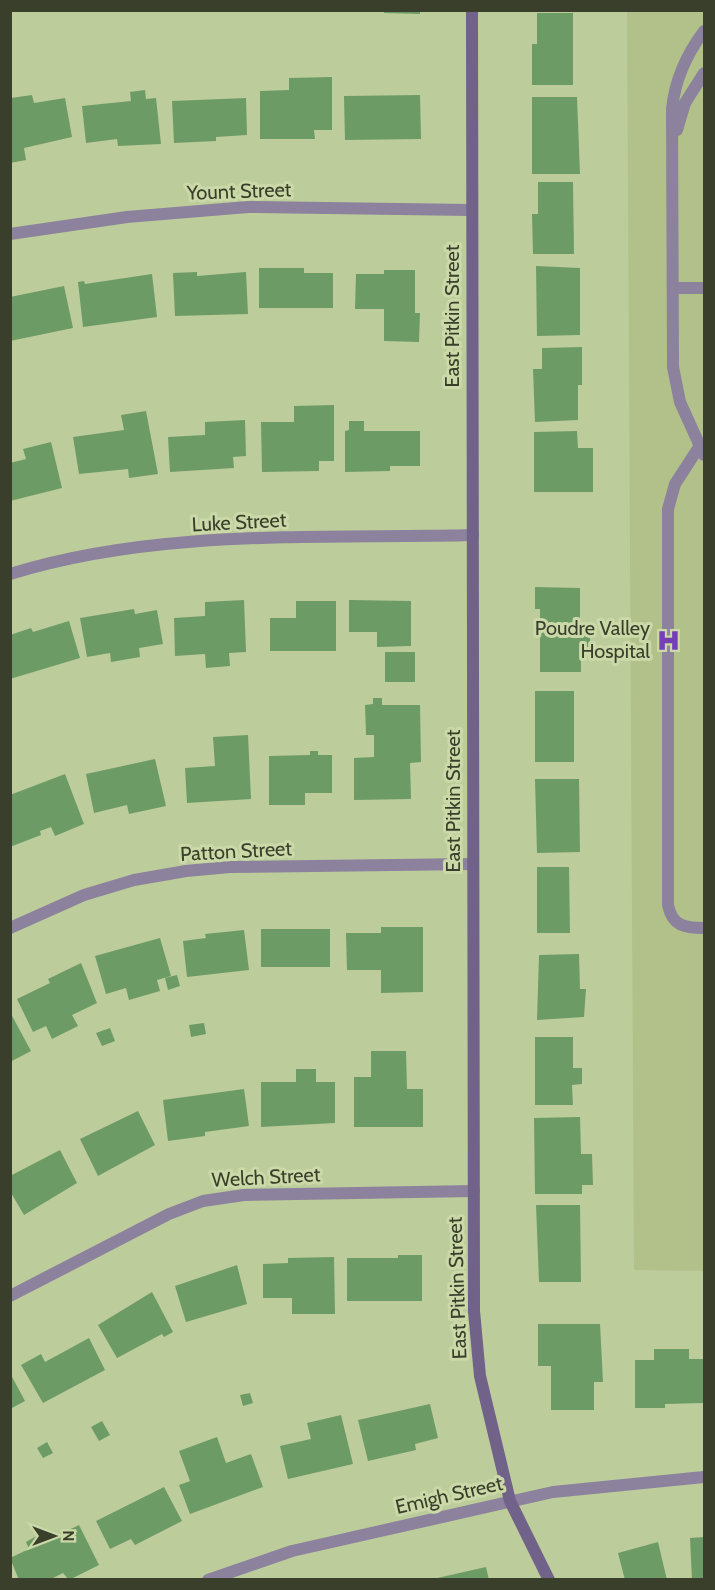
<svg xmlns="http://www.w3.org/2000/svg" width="715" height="1590" viewBox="0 0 715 1590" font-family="Cabin,sans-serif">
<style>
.built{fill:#b1c189}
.building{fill:#6d9b66}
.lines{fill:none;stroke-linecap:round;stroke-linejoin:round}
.lane{stroke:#8c829d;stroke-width:12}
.street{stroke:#8c829d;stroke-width:12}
.secondary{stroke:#706289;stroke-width:12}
.labels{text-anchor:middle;stroke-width:6;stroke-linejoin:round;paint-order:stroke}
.street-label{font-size:20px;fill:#393f2b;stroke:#cad9a7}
.poi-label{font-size:20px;fill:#393f2b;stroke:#cad9a7;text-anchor:end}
</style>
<rect width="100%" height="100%" fill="#bdcc9b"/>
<path class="built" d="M627 11H704V1271L634 1270Z"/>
<path class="building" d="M384 10H420V14L384 13Z
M537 13H573V85H532V44H537Z
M332 77V130H314L315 139H260V91L289 90V78Z
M145 90 146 99 156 98 161 144 118 146 117 139 86 143 82 106 131 101 130 92Z
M32 95 34 103 65 98 72 137 24 148 26 160 10 163 11 98Z
M420 95 421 139 345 140 344 96Z
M532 97H577L580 174H532Z
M246 98 247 135 216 137V141L174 143 172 101Z
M538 182H573L574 254H533L532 214H538Z
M536 266 580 268V335L537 336Z
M259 268H304V273H333V308H259Z
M384 270H415V313H420L419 342 384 341V309H355L356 274H384Z
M197 272V276L246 272 248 314 175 316 173 273Z
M152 274 157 317 83 327 78 282 84 281 85 284Z
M64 286 73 328 10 341V297Z
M582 347V385H578V420L535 422 533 369H542V348Z
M334 405V461H319V471L262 472 261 422H294V406Z
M146 411 158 474 129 478 128 469 79 474 73 437 124 430 121 415Z
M245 420 246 456 233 457 234 468 170 472 168 437 205 435V422Z
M349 421H364V431H420V466H390V471L345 472V431L349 430Z
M577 431 578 448H593V492H534V432Z
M51 442 62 488 10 501V463L26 459 23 449Z
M535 587 580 588V627H590V648H581V672H540V609H535Z
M244 600 246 652 229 653 230 666 206 668 205 654 175 656 174 618 205 616V602Z
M349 600 411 601V646L377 647V632H349Z
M296 601H336V651H270V618H296Z
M134 609 135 614 157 610 163 644 139 648 140 657 111 662 110 653 87 657 80 618Z
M69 621 80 658 10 679V635L31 628 33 632Z
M385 652H415V682H385Z
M535 691H574V762H535Z
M373 698H382V705H420L421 762 410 763 411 799 354 800V758L374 757V735H366L365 705 373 704Z
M248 735 251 799 187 803 185 768 215 766 213 737Z
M310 751H318V755H332V793H305V805H269V756L310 755Z
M155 759 166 806 129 814 127 805 94 813 86 774Z
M65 774 84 824 55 836 51 827 40 831 41 835 10 847V795Z
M535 779H579L580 852 537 853Z
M537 867H569L570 933H537Z
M381 927H423V992L381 993V970H347L346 933H381Z
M261 929H330V967H261Z
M244 930 249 970 187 977 183 941 206 938 205 934Z
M160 938 171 976 157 980 160 991 129 1000 126 988 106 994 95 956Z
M579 954 580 989H586L584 1017 537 1020 539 955Z
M81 963 97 1003 72 1015 78 1026 52 1039 46 1026 33 1032 17 999 50 983 48 979Z
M177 975 180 986 168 990 165 978Z
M10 1012 31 1051 10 1062Z
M204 1023 206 1034 191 1037 189 1025Z
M110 1028 115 1041 102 1046 96 1033Z
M535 1037H573V1068H582V1084L572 1085 573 1105H535Z
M371 1051H406L407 1089H423V1127H354V1077H371Z
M296 1069H316V1082H335V1123L261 1127V1082H296Z
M244 1089 249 1126 205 1132V1136L168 1141 163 1100Z
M138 1111 155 1145 98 1176 80 1139Z
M580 1117 581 1154H592L593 1185H582V1194H535L534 1118Z
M60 1150 77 1183 24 1215 10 1191V1176Z
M536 1205H580L581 1282H539Z
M398 1255H422V1301H347V1258H398Z
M334 1257 335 1314H292V1298H263V1264L288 1263V1258Z
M237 1265 247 1304 186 1322 175 1286Z
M152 1292 173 1332 164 1337 162 1334 117 1358 98 1325Z
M538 1324H600L603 1382H594V1410H551V1366H538Z
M89 1338 105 1370 43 1403 21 1365 41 1354 45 1362Z
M654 1349H689V1359H704V1403L665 1404V1408H635V1360H654Z
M10 1373 25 1401 10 1409Z
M250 1393 253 1403 243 1406 240 1395Z
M430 1404 438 1438 415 1444 416 1450 368 1461 358 1420Z
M341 1415 353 1464 288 1479 280 1446 311 1439 307 1423Z
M102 1421 110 1435 99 1441 91 1427Z
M217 1437 226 1463 251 1454 263 1487 190 1514 179 1485 190 1481 179 1451Z
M47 1442 53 1453 43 1458 37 1448Z
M164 1487 182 1521 135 1545 131 1539 110 1549 96 1521Z
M79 1525 99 1565 69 1580 63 1573 49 1580H19L10 1558 29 1549 26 1542 42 1533 46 1541Z
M704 1537V1580H692L690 1538Z
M658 1542 667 1580H625L618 1553Z
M486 1567 489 1580H433V1579Z"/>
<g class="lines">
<path class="lane" d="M704 31C686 55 675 79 672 109L673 367 680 402 704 455
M677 130 685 103 704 73
M673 288H704
M699 447 675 484 668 509V905C672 926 685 928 704 928"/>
<path class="street" d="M10 234 127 217 248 207 470 210
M10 574C158 528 320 539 473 535
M10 928 84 895 134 880 186 871 230 867 473 864
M10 1296 169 1214 203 1201 244 1195 474 1191
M208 1580 292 1551 553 1492 704 1477"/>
<path class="secondary" d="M472 10 474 1311 480 1376 510 1501 549 1580"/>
</g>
<defs>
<symbol id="hospital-bare" viewBox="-9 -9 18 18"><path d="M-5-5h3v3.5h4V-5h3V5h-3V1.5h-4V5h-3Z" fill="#763fb6" stroke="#cad9a7" stroke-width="2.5" paint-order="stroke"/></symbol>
</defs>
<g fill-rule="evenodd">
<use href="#hospital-bare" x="652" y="624" width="33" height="33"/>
</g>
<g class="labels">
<g class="street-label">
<text transform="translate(239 191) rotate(-2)" y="7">Yount Street</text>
<text transform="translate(452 316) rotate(-90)" y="7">East Pitkin Street</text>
<text transform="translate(239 522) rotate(-3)" y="7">Luke Street</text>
<text transform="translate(453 801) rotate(-90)" y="7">East Pitkin Street</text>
<text transform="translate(236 851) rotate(-3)" y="7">Patton Street</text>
<text transform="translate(266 1177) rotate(-3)" y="7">Welch Street</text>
<text transform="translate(457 1288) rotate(-92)" y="7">East Pitkin Street</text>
<text transform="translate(449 1495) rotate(-13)" y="7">Emigh Street</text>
</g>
<g class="poi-label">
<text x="650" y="635">Poudre Valley<tspan x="650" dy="23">Hospital</tspan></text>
</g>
</g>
<rect width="715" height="1590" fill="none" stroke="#393f2b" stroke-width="24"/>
<g transform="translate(54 1536) rotate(90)" stroke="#cad9a7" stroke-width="4.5" paint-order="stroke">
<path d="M0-4.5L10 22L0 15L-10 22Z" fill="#393f2b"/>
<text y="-9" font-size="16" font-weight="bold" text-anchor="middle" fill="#393f2b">N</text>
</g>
</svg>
